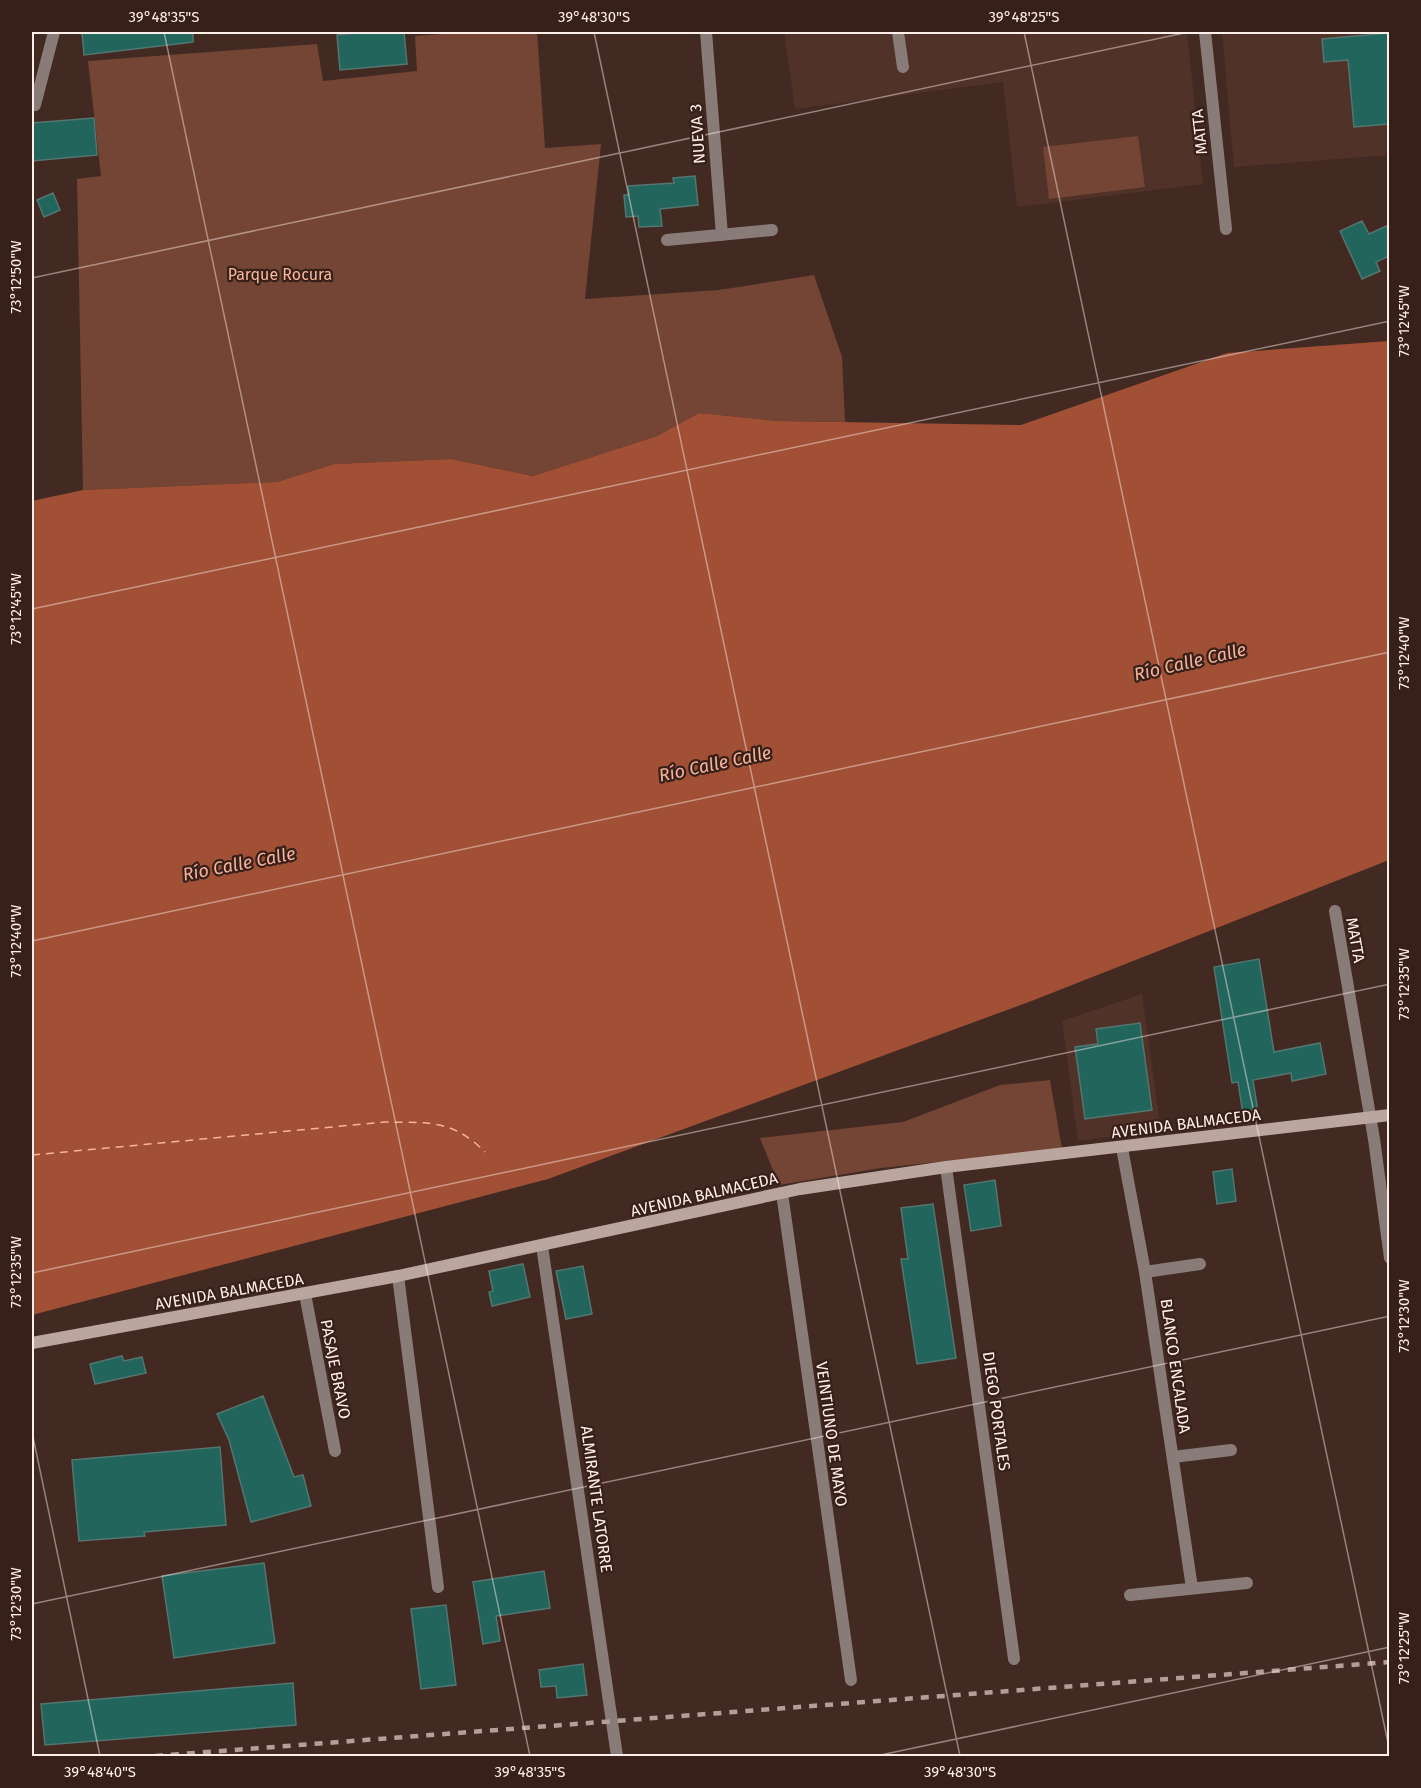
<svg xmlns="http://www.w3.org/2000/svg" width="1421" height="1788" viewBox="0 0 1421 1788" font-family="'Fira Sans',sans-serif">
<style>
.built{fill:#503228}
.green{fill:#744434}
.water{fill:#a15035}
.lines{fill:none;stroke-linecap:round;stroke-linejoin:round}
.ferry{stroke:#f8b39d;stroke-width:1.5;stroke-dasharray:8 6;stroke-linecap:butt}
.building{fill:#21655d;stroke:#547570;stroke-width:1.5}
.street{stroke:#897c78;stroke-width:12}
.secondary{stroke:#bba69f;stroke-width:12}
.rail{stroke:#b39f99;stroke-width:4.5;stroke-dasharray:8 8;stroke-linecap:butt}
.ticks{fill:none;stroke:#ffeee9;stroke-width:1.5;stroke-opacity:0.45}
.labels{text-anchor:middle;stroke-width:4.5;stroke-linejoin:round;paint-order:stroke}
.street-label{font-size:16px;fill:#ffeee9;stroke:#372019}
.park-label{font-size:16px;fill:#fbb69f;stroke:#372019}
.water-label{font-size:18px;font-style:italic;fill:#f8b39d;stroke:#372019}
.neatline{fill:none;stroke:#ffeee9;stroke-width:2}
.ticks-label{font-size:15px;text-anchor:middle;fill:#ffeee9}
</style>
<rect width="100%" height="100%" fill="#422a23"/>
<path class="built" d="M784 32H1187L1203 184 1017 207 1003 82 795 109Z
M1222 32H1389V155L1234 167Z
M1142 994 1161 1130 1078 1141 1062 1021Z"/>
<path class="green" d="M465 32H537L545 148 601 144 585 299 719 290 814 275 842 357 845 422 778 421 699 413 657 436 533 476 451 459 334 464 277 482 83 490 77 179 101 176 88 61 317 44 323 81 417 71 415 36Z
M1138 136 1145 187 1049 199 1043 147Z
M1050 1080 1062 1149 881 1168 779 1185 760 1138 903 1122 1000 1085Z"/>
<path class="water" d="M1389 341V860L1034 1000 548 1179 32 1315V501L83 490 277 482 334 464 451 459 533 476 657 436 699 413 778 421 1021 425 1227 353Z"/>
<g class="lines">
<path class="ferry" d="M32 1155 385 1122C429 1123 452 1119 485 1152"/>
</g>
<path class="building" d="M82 32H193V42L84 55Z
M372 32H404L407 64 340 70 337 35Z
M1389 33V124L1354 127 1348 60 1324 62 1322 39Z
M94 118 97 155 32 161V123Z
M695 176 698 205 660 209 662 226 639 227 638 216 626 217 624 195H629L628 186 674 183 673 178Z
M53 193 60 210 44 217 37 200Z
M1362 221 1369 234 1389 225V256L1376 262 1380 271 1362 279 1340 231Z
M1259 959 1274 1052 1320 1043 1326 1074 1292 1081 1291 1073 1253 1080 1258 1112 1243 1114 1238 1082 1232 1083 1214 967Z
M1140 1023 1152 1110 1085 1119 1075 1047 1098 1044 1096 1029Z
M1232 1169 1236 1201 1217 1204 1213 1172Z
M995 1180 1001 1226 971 1231 964 1185Z
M933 1204 956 1358 917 1364 901 1259H908L901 1208Z
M523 1264 530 1297 492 1306 489 1292 493 1291 489 1271Z
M583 1266 592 1314 566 1319 556 1271Z
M122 1356 124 1361 142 1357 146 1373 95 1384 90 1364Z
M263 1396 294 1477 303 1475 311 1506 251 1522 229 1440 217 1414Z
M220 1447 226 1525 144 1532 145 1536 79 1541 72 1460Z
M264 1563 275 1643 174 1658 162 1576Z
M544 1571 550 1608 496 1616 500 1641 483 1644 473 1582Z
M446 1605 456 1685 421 1689 411 1609Z
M583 1664 587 1695 557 1698 556 1686 541 1687 539 1670Z
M293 1683 296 1725 45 1745 41 1704Z"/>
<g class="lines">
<path class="street" d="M706 32 722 235
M898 32 903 67
M1205 32 1226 229
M35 105 54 32
M667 240 772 230
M1335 911 1374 1139 1390 1258
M1122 1148 1145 1272 1192 1588
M946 1167 1014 1659
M782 1193 851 1680
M542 1246 617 1756
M1145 1272 1200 1264
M398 1276 438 1587
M305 1294 335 1451
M1173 1457 1231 1450
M1130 1595 1247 1583"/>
<path class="secondary" d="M32 1343 398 1276 800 1189 946 1167 1390 1115"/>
<path class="rail" d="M155 1756 1390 1662"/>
</g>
<path class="ticks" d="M164 32 530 1756M594 32 960 1756M1024 32 1390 1752M32 278 1189 32M32 609 1390 321M32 941 1390 652M32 1273 1390 984M32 1432 100 1756M32 1604 1390 1316M876 1756 1390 1647"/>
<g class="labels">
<g class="street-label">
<text transform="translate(1199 132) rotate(-96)" y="6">MATTA</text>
<text transform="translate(697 134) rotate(-94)" y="6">NUEVA 3</text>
<text transform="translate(1356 940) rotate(80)" y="6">MATTA</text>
<text transform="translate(1186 1123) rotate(-7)" y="6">AVENIDA BALMACEDA</text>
<text transform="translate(704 1194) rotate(-13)" y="6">AVENIDA BALMACEDA</text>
<text transform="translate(229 1291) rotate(-10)" y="6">AVENIDA BALMACEDA</text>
<text transform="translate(1176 1366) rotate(82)" y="6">BLANCO ENCALADA</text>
<text transform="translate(336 1369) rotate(79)" y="6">PASAJE BRAVO</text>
<text transform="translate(997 1411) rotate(82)" y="6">DIEGO PORTALES</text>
<text transform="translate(832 1434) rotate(82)" y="6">VEINTIUNO DE MAYO</text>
<text transform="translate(597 1499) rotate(82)" y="6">ALMIRANTE LATORRE</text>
</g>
<g class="park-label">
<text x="280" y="280">Parque Rocura</text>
</g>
<g class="water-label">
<text transform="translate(1190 662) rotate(-13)" y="6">Río Calle Calle</text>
<text transform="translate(715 764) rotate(-12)" y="6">Río Calle Calle</text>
<text transform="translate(239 864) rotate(-11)" y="6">Río Calle Calle</text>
</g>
</g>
<rect width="1421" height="1788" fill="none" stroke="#372019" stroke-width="66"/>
<rect x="33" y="33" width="1355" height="1722" class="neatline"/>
<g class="ticks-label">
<text x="164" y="22">39°48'35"S</text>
<text x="594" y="22">39°48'30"S</text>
<text x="1024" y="22">39°48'25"S</text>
<text transform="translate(16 277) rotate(-90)" y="5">73°12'50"W</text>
<text transform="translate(1404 321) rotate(-90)" y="5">73°12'45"W</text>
<text transform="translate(16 609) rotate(-90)" y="5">73°12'45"W</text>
<text transform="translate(1404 653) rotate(-90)" y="5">73°12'40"W</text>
<text transform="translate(16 941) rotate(-90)" y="5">73°12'40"W</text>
<text transform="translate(1404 984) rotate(-90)" y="5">73°12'35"W</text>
<text transform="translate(16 1272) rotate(-90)" y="5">73°12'35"W</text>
<text transform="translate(1404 1316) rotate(-90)" y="5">73°12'30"W</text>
<text transform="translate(16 1604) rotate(-90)" y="5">73°12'30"W</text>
<text transform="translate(1404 1648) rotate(-90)" y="5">73°12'25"W</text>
<text x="100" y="1777">39°48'40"S</text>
<text x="530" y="1777">39°48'35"S</text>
<text x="960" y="1777">39°48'30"S</text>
</g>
</svg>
